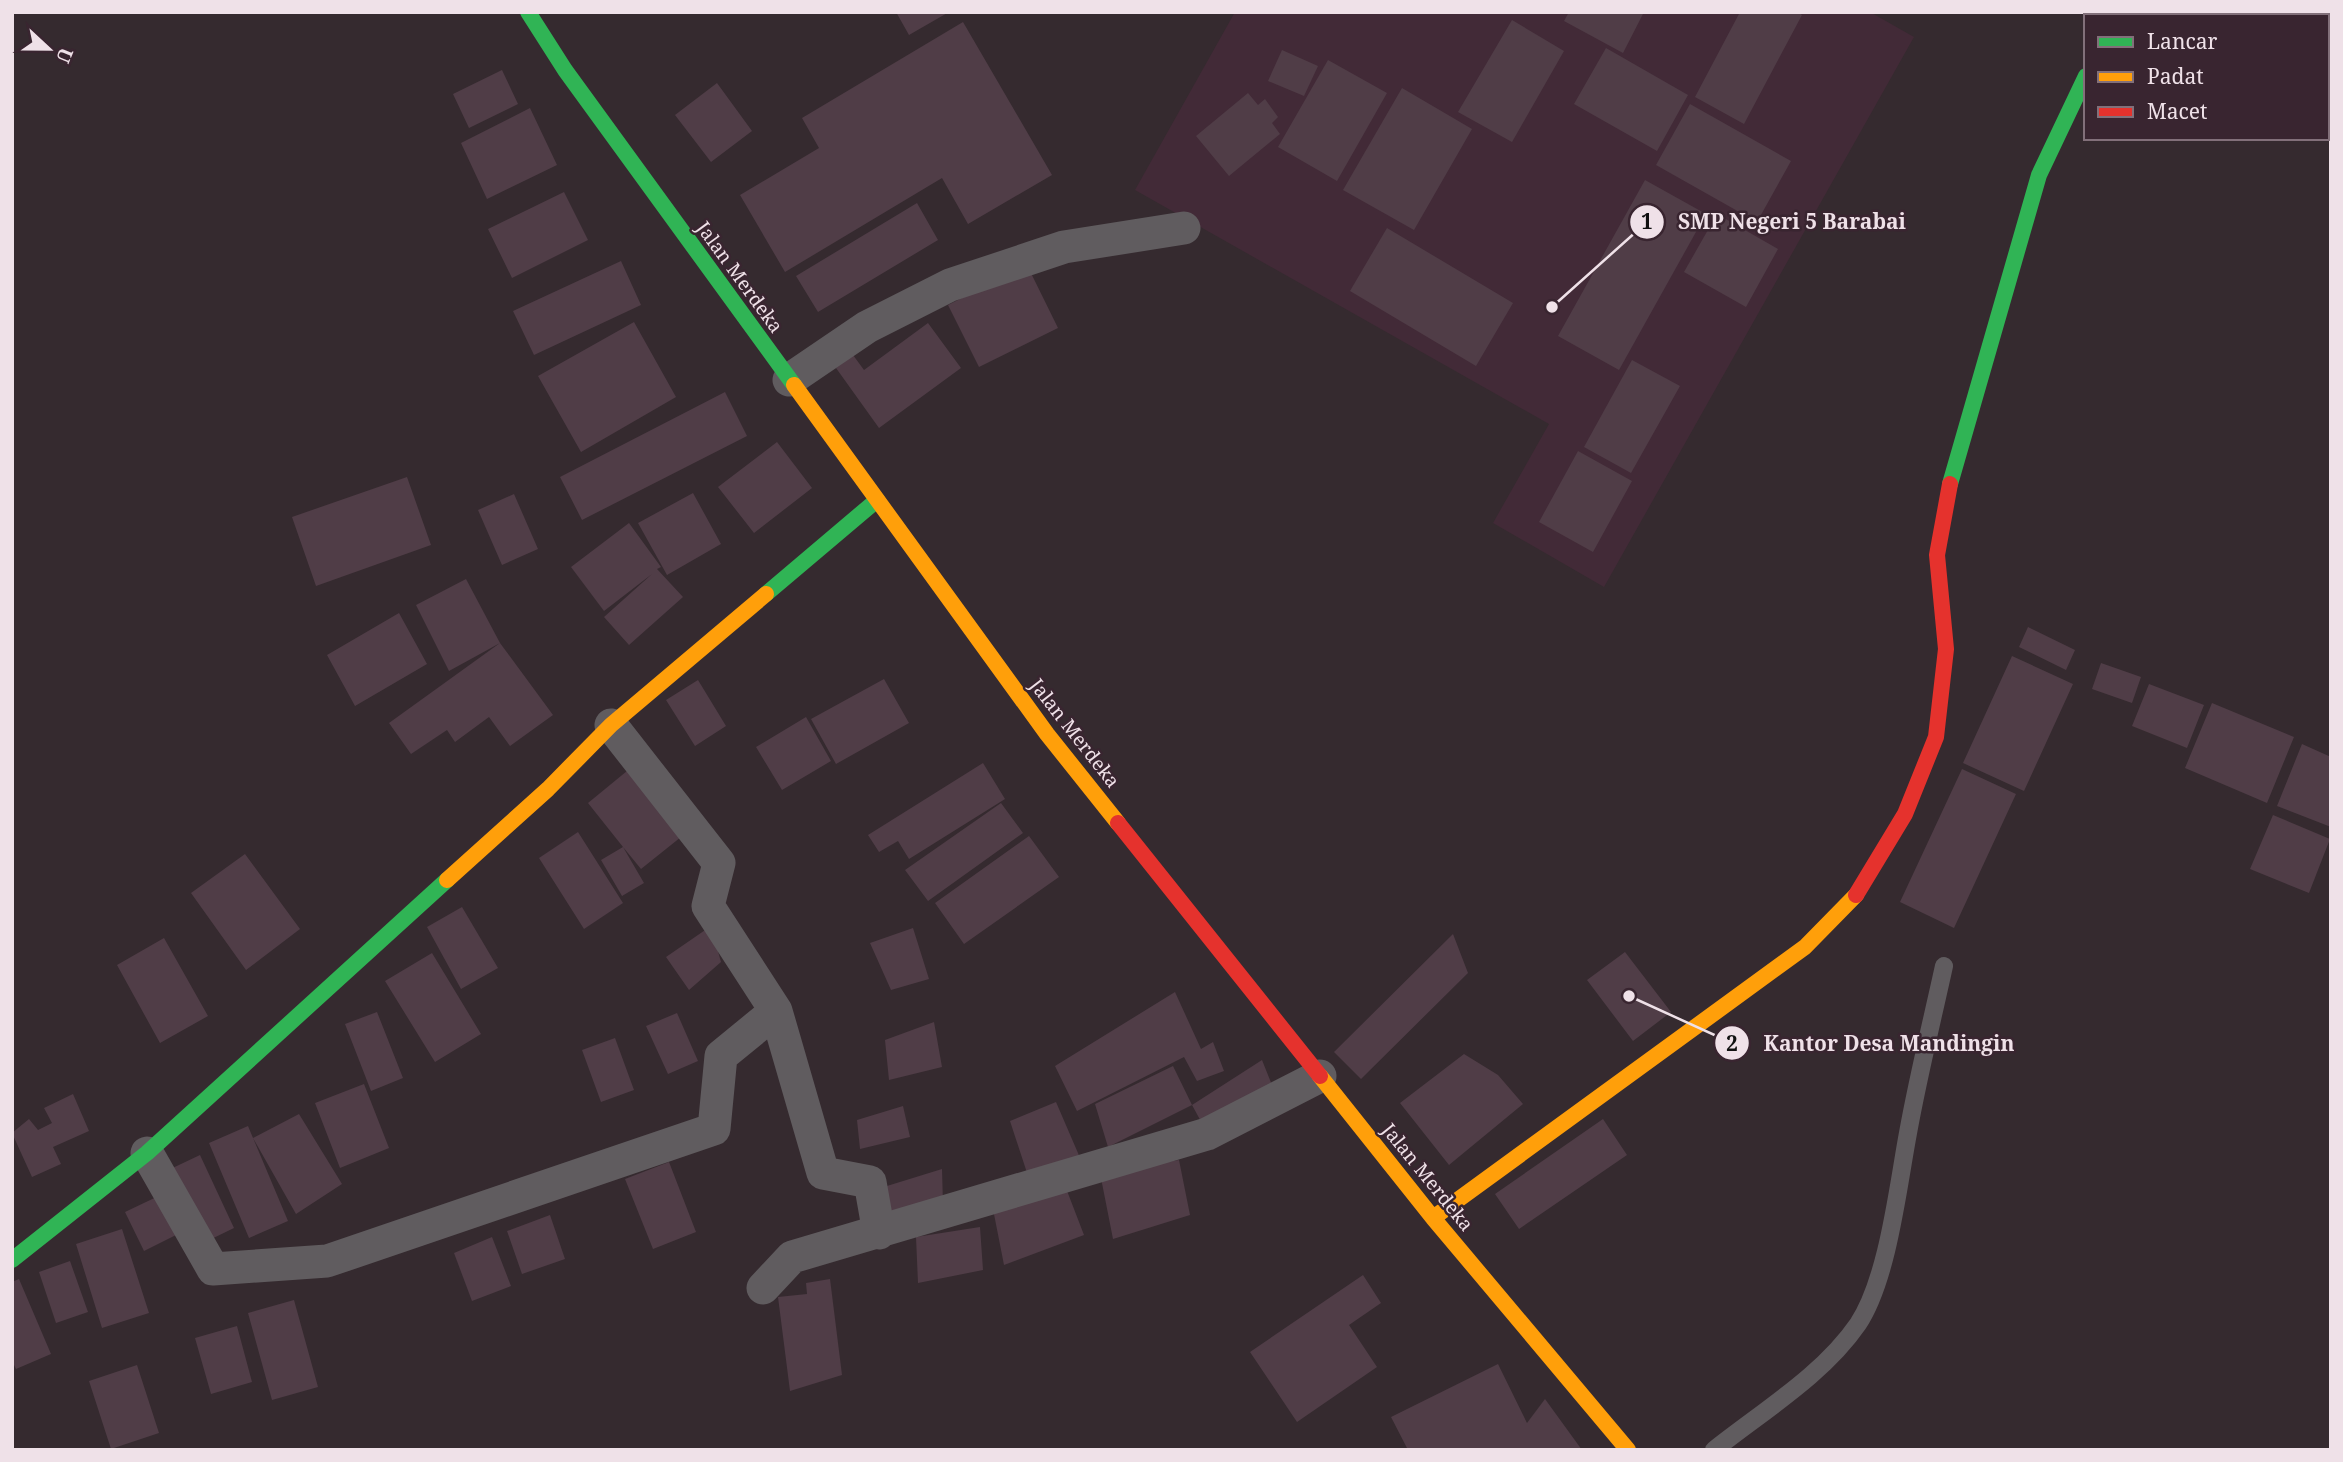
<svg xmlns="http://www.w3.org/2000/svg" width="2343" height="1462" viewBox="0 0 2343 1462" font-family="'Noto Serif',serif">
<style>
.built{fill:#422a37}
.building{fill:#503d47}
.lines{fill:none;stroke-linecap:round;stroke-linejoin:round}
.lane{stroke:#605c5f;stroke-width:18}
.street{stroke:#605c5f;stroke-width:33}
.fast{stroke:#30b455;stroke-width:16}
.slow{stroke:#ff9f0a;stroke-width:16}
.jam{stroke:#e5322d;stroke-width:16}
.labels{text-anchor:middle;stroke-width:5;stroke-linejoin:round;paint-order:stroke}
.street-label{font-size:19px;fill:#efe1e8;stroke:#392530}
.leader{fill:none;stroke:#efe1e8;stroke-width:2.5}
.callout-dot{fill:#efe1e8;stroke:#392530;stroke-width:2.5}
.mark-label{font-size:21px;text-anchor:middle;font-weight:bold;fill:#111}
.callout-label{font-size:21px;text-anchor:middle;font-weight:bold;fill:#efe1e8;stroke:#392530;stroke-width:5;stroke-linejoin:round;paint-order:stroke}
</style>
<rect width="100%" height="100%" fill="#352a2f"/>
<path class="built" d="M1235 12H1870L1914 37 1604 587 1493 523 1549 424 1135 190Z"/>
<path class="building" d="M896 12H949L909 35Z
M1569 12H1644L1623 53 1564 21Z
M1740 12H1797L1802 15 1744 124 1695 97Z
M1512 20 1564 51 1512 142 1458 112Z
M963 22 1052 175 968 224 942 178 785 272 740 195 819 148 802 118Z
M1606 48 1688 95 1657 151 1574 104Z
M1282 50 1318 66 1304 96 1268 81Z
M1328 60 1387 93 1337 181 1278 147Z
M502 70 518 104 469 128 453 94Z
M717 83 752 131 711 162 675 115Z
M1402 88 1472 129 1414 230 1343 190Z
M1248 93 1258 105 1265 99 1278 117 1272 123 1280 134 1229 176 1196 136Z
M1690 104 1791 161 1757 222 1656 165Z
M530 108 557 165 487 199 461 143Z
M1645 180 1706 214 1619 370 1558 336Z
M564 192 588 240 512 278 488 229Z
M917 203 938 240 818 312 796 276Z
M1717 214 1778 249 1746 307 1684 272Z
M1387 228 1513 303 1476 366 1350 291Z
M621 261 641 305 534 355 513 311Z
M1027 265 1058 328 979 367 948 305Z
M634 322 676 397 581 452 538 376Z
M928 323 961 368 879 428 836 368 853 355 864 370Z
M1632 360 1680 386 1631 473 1584 447Z
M725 392 747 436 582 520 560 477Z
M777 442 812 488 754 533 718 487Z
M1578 451 1632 481 1593 552 1539 522Z
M407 477 431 545 316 586 292 517Z
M693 493 721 544 667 575 638 523Z
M514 494 538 549 502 565 478 510Z
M629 523 661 567 657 569 683 597 629 645 604 617 652 574 604 611 571 567Z
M466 579 500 643 449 671 416 605Z
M399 613 427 664 355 706 327 655Z
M2028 627 2075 650 2066 670 2019 647Z
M500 643 553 715 510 746 489 717 455 742 447 730 411 754 389 723Z
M2012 656 2073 684 2024 791 1963 763Z
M2101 663 2141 677 2132 703 2092 689Z
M884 679 909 723 836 764 811 719Z
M698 680 726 726 695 746 666 700Z
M2149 684 2204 705 2187 748 2132 726Z
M2212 703 2294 737 2267 803 2185 768Z
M806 717 831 761 782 790 756 747Z
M2302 744 2331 757V827L2277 806Z
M983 763 1005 799 909 859 898 841 879 852 868 835Z
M1962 769 2016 794 1954 928 1900 902Z
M627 771 681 837 641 869 623 847 644 883 622 896 601 860 623 847 588 803Z
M1001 803 1023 833 928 901 905 870Z
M2273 815 2330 839 2309 893 2250 869Z
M578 832 623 903 584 929 539 858Z
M1029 836 1059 877 964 944 935 903Z
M245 854 300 929 246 970 191 893Z
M462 907 498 968 461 989 427 927Z
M711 926 721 962 689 990 666 957Z
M913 928 929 979 891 990 870 943Z
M1453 934 1468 973 1361 1079 1334 1052Z
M164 938 208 1016 160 1043 117 965Z
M1625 952 1671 1012 1633 1041 1587 980Z
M432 953 481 1034 435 1062 385 981Z
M1175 992 1201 1049 1213 1042 1224 1071 1197 1081 1184 1057 1077 1111 1055 1066Z
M377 1012 403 1078 371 1091 345 1024Z
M677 1013 698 1061 668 1074 646 1026Z
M934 1022 942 1067 889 1080 885 1040Z
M615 1038 634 1090 601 1102 582 1050Z
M1464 1054 1498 1075 1523 1104 1449 1165 1400 1103Z
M1262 1060 1274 1090 1204 1127 1192 1105Z
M1173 1066 1192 1105 1108 1147 1095 1104Z
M364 1084 389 1148 340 1168 315 1103Z
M73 1094 89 1131 53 1147 61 1164 32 1177 12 1133 29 1119 38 1130 52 1123 44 1108Z
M1056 1102 1081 1160 1030 1182 1010 1121Z
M903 1106 910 1137 860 1149 857 1120Z
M299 1114 342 1184 296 1214 253 1138 288 1221 249 1238 209 1143 248 1126 253 1138Z
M1603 1119 1627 1155 1519 1229 1495 1194Z
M200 1155 234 1228 197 1246 186 1230 144 1251 125 1212 167 1192 162 1173Z
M1179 1160 1190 1215 1113 1239 1100 1173Z
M669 1162 696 1232 653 1249 625 1179Z
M942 1169 943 1204 883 1228 874 1190Z
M1064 1183 1084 1235 1004 1265 993 1209Z
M550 1215 565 1259 522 1274 507 1231Z
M980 1227 983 1270 918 1283 916 1237Z
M122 1229 149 1313 102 1328 76 1244Z
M492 1237 511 1286 472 1301 454 1253Z
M70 1261 88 1312 56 1323 39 1272Z
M1363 1275 1381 1303 1349 1325 1377 1367 1297 1422 1250 1352Z
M19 1279 51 1354 16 1369 12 1361V1282Z
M830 1279 842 1375 790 1391 778 1297 807 1294 806 1283Z
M294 1300 318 1387 272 1400 248 1313Z
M237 1326 252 1382 211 1394 195 1338Z
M1498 1364 1527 1423 1545 1399 1582 1450H1408L1391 1417Z
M137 1365 159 1433 111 1449 89 1381Z"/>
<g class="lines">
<path class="lane" d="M1714 1450C1763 1411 1823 1375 1858 1324 1888 1279 1898 1186 1908 1133 1918 1077 1932 1021 1944 966"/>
<path class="street" d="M2119 16 2122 12
M789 380 867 327 950 285 1064 247 1184 228
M611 725 719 863 708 906 776 1011 823 1173 870 1182 879 1233
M147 1153 213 1269 327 1261 714 1129 721 1056 776 1011
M763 1288 792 1257 1207 1134 1320 1076"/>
<path class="fast" d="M528 12 565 70 794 385
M1950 484 2039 175 2086 76
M766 594 877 500
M12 1260 147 1153 447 880"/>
<path class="slow" d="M794 385 1047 734 1118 823
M447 880 548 789 611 725 766 594
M1320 1076 1433 1218 1628 1450
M1433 1218 1805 947 1856 895"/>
<path class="jam" d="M1118 823 1320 1076
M1856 895 1905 814 1936 737 1946 649 1937 555 1950 484"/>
</g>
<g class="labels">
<g class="street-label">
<text transform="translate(740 277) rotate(54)" y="7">Jalan Merdeka</text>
<text transform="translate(1075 733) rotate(52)" y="7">Jalan Merdeka</text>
<text transform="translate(1428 1177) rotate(51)" y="7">Jalan Merdeka</text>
</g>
</g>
<path class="leader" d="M1552 307L1647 222M1629 996L1732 1043"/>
<g class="callout-dot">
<circle cx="1552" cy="307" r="7"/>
<circle cx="1629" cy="996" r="7"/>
<circle cx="1647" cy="222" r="18"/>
<circle cx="1732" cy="1043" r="18"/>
</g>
<g class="mark-label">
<text x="1647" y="229">1</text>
<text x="1732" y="1051">2</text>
</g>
<g class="callout-label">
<text x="1792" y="229">SMP Negeri 5 Barabai</text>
<text x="1889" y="1051">Kantor Desa Mandingin</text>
</g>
<rect width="2343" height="1462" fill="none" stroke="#efe1e8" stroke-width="28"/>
<rect x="2084" y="14" width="245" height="126" fill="#392530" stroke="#82707a" stroke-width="2"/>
<rect x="2098" y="37" width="35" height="10" fill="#30b455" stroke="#82707a" stroke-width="2"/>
<text x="2147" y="49" font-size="21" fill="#efe1e8">Lancar</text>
<rect x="2098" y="72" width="35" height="10" fill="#ff9f0a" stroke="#82707a" stroke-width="2"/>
<text x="2147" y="84" font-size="21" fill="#efe1e8">Padat</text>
<rect x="2098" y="107" width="35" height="10" fill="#e5322d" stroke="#82707a" stroke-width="2"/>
<text x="2147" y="119" font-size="21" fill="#efe1e8">Macet</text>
<g transform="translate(49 49) rotate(112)" stroke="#392530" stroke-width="5" paint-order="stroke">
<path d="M0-5L12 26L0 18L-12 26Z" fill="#efe1e8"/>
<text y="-10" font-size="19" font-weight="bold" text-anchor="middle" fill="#efe1e8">U</text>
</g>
</svg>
